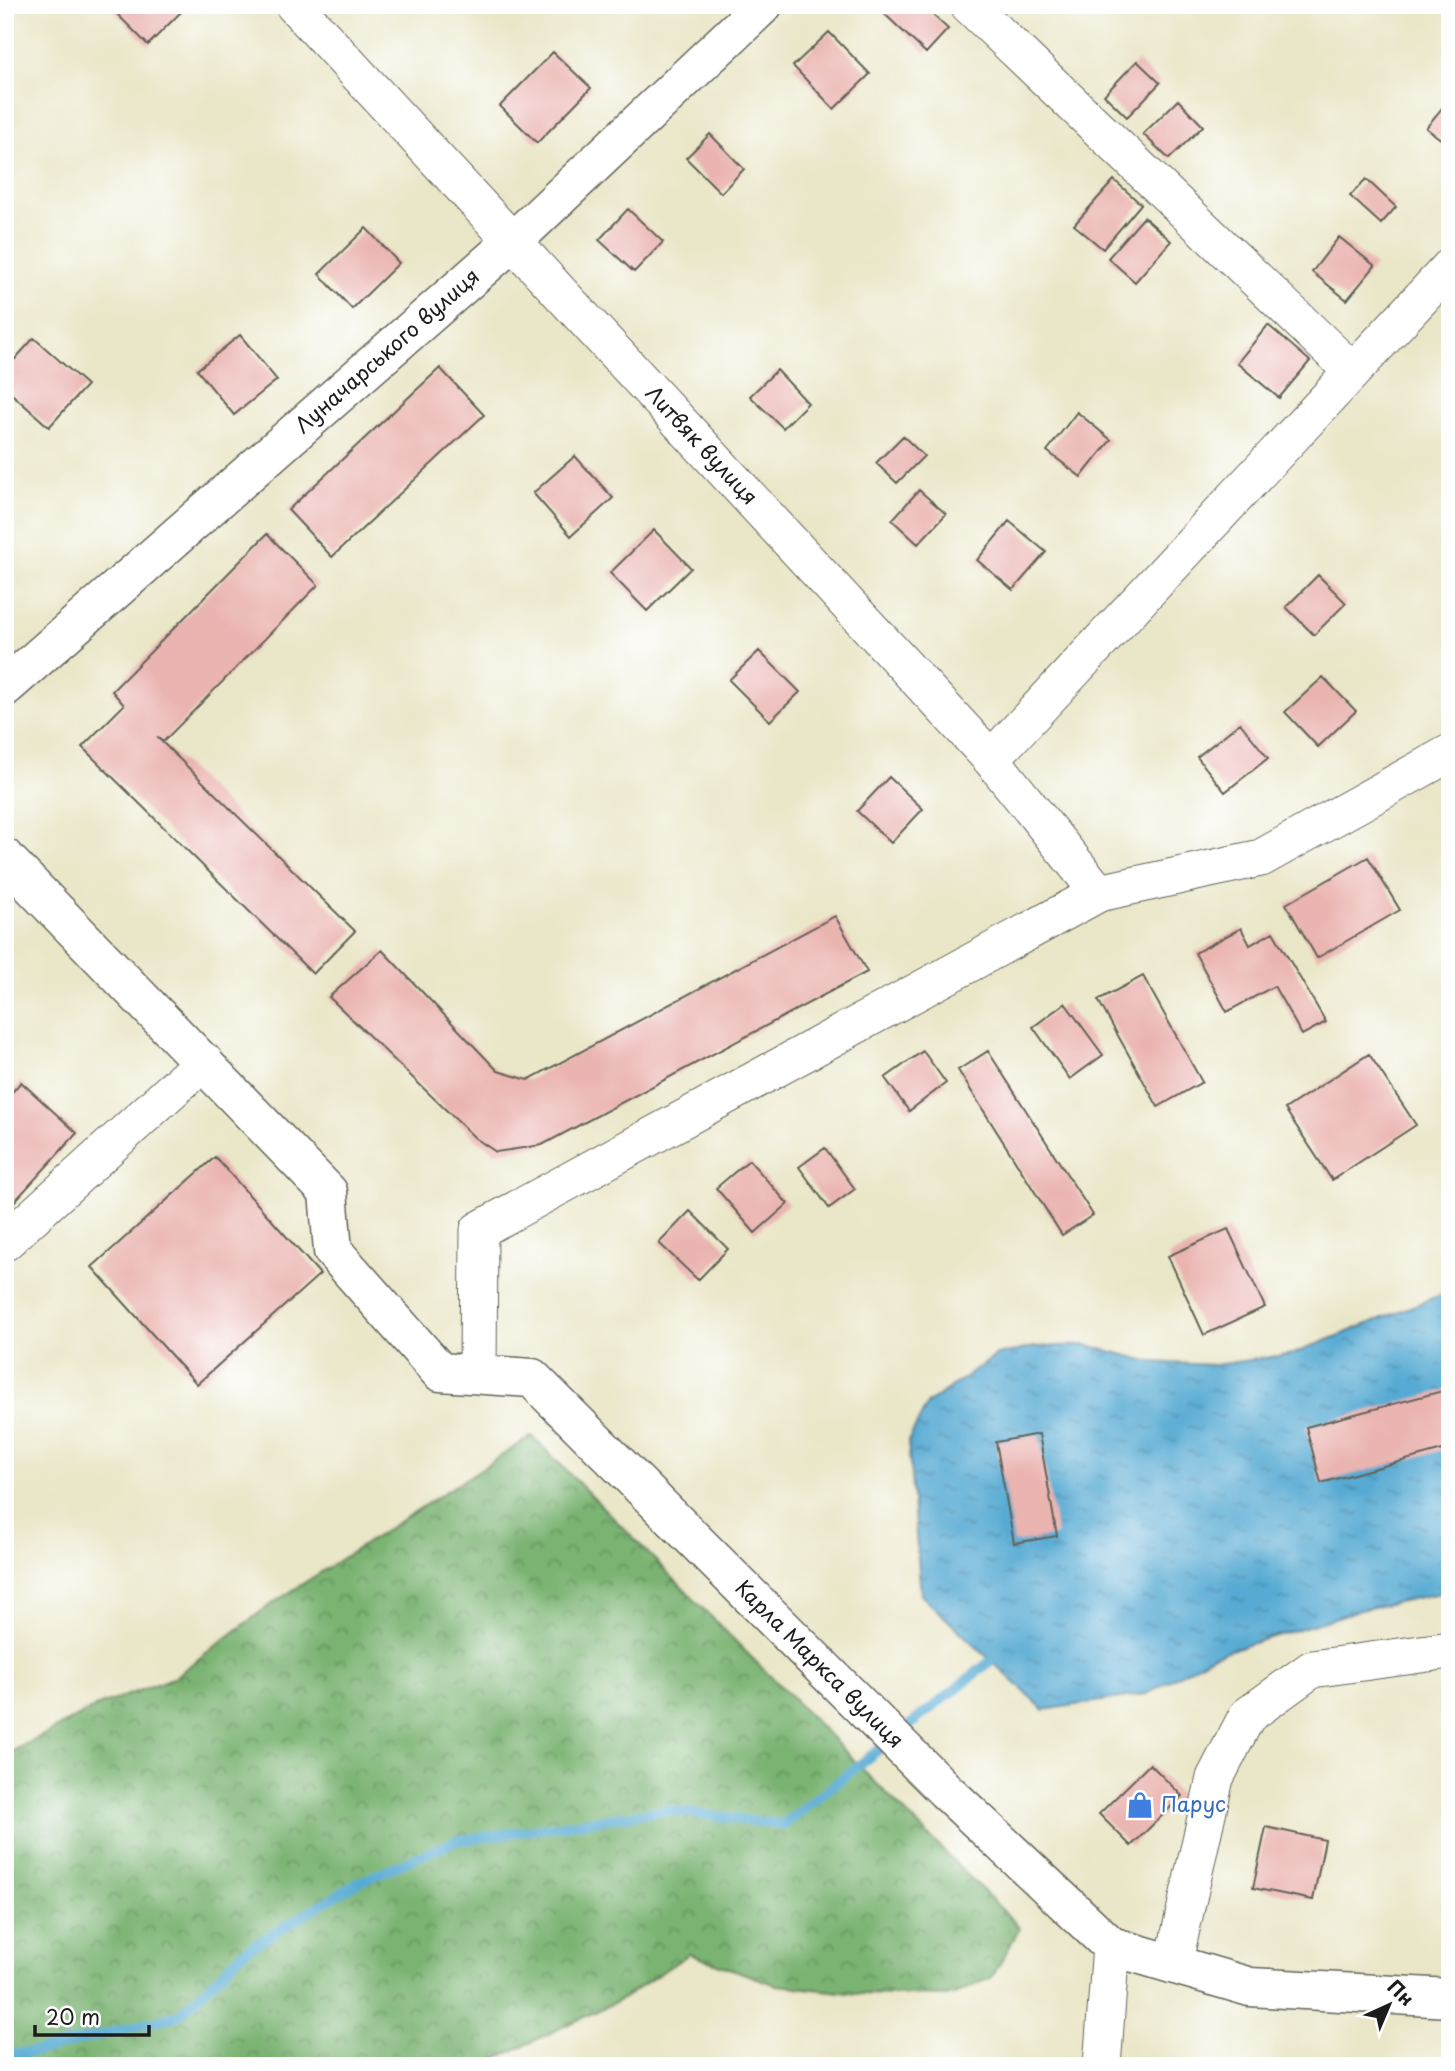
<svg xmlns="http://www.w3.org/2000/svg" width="1455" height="2071" viewBox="0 0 1455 2071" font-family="'Playpen Sans',sans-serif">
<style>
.forest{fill:url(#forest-crowns);stroke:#4b6847;stroke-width:2}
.water{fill:url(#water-ripples);stroke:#3a6378;stroke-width:2}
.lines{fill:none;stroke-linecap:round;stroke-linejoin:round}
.stream{stroke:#57aad3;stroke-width:10}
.building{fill:#eab4b0}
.street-casing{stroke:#646358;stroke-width:39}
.secondary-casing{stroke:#646358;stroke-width:41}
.street{stroke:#fff;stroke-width:37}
.secondary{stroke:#fff;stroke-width:38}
.labels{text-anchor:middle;stroke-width:5;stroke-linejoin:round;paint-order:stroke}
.street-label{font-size:21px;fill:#1c1c1c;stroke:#fff}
.shop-label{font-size:21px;fill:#366cbe;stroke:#fff;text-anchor:start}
</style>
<defs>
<pattern id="forest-crowns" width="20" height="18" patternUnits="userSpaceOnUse" patternTransform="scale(1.75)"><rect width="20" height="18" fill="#7ab372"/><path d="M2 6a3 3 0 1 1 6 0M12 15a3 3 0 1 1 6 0" fill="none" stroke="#63915d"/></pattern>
<pattern id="water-ripples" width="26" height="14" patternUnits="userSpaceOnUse" patternTransform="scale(1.75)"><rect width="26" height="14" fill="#57aad3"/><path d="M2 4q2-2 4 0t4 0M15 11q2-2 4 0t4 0" fill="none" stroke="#478aaa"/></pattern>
</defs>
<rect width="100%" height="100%" fill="#fff"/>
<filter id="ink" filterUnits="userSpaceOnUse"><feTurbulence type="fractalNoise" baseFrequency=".0143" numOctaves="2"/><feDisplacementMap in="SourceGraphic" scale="14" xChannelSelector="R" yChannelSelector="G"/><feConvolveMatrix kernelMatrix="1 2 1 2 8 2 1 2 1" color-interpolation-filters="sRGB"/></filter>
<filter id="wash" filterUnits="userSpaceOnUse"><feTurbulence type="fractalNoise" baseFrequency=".00686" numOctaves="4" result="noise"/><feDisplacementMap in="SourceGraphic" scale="28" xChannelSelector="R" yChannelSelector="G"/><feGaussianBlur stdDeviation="1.57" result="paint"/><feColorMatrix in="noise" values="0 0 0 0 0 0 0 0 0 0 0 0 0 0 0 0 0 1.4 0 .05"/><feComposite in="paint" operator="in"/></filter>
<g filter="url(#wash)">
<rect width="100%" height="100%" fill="#eae6c8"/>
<path class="forest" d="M532 1436 1020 1928 992 1977 952 1996 859 1994 777 1985 689 1954 622 1999 481 2066H5V1755L98 1706 173 1678 270 1605Z"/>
<path class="water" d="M1450 1291V1591L1360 1610 1214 1655 1146 1694 1044 1710 921 1595 908 1441 928 1403 997 1355 1035 1347 1086 1345 1152 1362 1214 1365 1293 1354Z"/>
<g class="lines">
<path class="stream" d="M5 2055 40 2051 179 2015 244 1951 357 1883 455 1841 667 1810 783 1825 1001 1653"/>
</g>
<g id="blocks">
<path class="building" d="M117 5H180L184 9 148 45 113 10Z
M875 5H922L948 29 926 53Z
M829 32 870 74 834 109 793 66Z
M553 52 591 88 537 143 500 106Z
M1137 61 1160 83 1127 117 1104 95Z
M1450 98V146L1426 128Z
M1178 100 1203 126 1169 159 1143 134Z
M710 134 744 169 721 193 686 158Z
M1366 179 1396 207 1381 224 1350 196Z
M1114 180 1141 204 1103 249 1074 225Z
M628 209 663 242 634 272 599 240Z
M1144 217 1171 241 1135 282 1108 258Z
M366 228 399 263 352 309 319 274Z
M1339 237 1375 266 1347 300 1312 272Z
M1268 325 1310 361 1279 398 1237 363Z
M240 335 277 380 234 415 197 370Z
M34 338 87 385 49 427 5 388V370Z
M440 368 484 415 332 557 288 510Z
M777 370 808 403 783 428 750 396Z
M1077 412 1111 440 1081 477 1047 451Z
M903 436 924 456 897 483 876 463Z
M575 456 613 498 571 536 533 493Z
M919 490 946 514 918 544 892 520Z
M1009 521 1046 552 1013 590 977 560Z
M654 530 691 568 647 611 610 573Z
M267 534 318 585 163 742 157 737 355 931 313 974 82 747 124 705 112 691Z
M1318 575 1346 603 1314 635 1286 607Z
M759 651 800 692 770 721 729 680Z
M1323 677 1356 711 1318 747 1285 712Z
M1240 723 1268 758 1225 792 1197 757Z
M889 777 923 809 891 843 857 811Z
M1368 857 1400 910 1317 958 1286 904Z
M835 916 867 972 542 1145 496 1152 475 1138 329 997 382 950 498 1071 528 1080Z
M1241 928 1250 945 1273 932 1326 1022 1302 1035 1274 986 1227 1012 1195 953Z
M1143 976 1202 1082 1158 1107 1098 1000Z
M1065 1003 1103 1055 1070 1079 1033 1027Z
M923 1051 946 1083 909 1111 885 1078Z
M988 1051 1093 1215 1062 1235 958 1070Z
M1369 1054 1416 1125 1332 1180 1285 1109Z
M21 1082 77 1133 5 1212V1100Z
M825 1148 855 1189 829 1208 799 1167Z
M215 1157 320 1274 197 1384 92 1267Z
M749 1160 788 1204 755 1233 716 1188Z
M690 1211 728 1249 698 1280 659 1243Z
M1228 1229 1265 1307 1204 1335 1168 1256Z
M1450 1389V1448L1321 1483 1306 1427Z
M1039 1434 1057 1536 1014 1543 996 1442Z
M1150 1764 1182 1796 1131 1846 1099 1814Z
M1266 1827 1325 1840 1313 1900 1253 1888Z
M1384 2062 1408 2064 1407 2066H1383Z"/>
</g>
</g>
<g filter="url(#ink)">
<use href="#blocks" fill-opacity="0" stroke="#646358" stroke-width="2"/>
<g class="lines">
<defs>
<g id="street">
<path id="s1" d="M294 5 991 759 1099 893"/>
<path d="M969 5 1351 370"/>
<path d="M991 759 1450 267"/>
<path d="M5 1242 204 1061"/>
<path d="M478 1374 479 1230 1099 893 1261 858 1450 753"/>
<path d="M1173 1965 1215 1778 1247 1716 1312 1669 1450 1650"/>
<path d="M1102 2066 1111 1946"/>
</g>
<g id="secondary">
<path id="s2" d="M5 687 512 242 763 5"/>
<path id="s3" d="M5 858 328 1192 333 1251 440 1372 532 1378 945 1790 1111 1946 1250 1987 1450 1998"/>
</g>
</defs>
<use href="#street" class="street-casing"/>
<use href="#secondary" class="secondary-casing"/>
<use href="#street" class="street"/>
<use href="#secondary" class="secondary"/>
</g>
</g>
<defs>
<symbol id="shop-bare" viewBox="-9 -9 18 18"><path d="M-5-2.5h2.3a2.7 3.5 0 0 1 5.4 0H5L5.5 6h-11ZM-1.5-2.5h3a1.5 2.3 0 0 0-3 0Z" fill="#3f7fe0" stroke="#fff" stroke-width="2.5" paint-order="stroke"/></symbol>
</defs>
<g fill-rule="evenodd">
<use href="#shop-bare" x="1121" y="1786" width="38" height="38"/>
</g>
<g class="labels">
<g class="street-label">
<text dy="7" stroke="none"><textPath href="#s2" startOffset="509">Луначарського вулиця</textPath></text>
<text dy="7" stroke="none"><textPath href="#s1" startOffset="600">Литвяк вулиця</textPath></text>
<text dy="7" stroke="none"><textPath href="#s3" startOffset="1183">Карла Маркса вулиця</textPath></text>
</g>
<g class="shop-label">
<text x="1161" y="1812">Парус</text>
</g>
</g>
<rect width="1455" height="2071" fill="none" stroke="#fff" stroke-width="28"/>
<g transform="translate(1389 2005) rotate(44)" stroke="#ffffff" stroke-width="5" paint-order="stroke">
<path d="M0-5L12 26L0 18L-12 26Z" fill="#1c1c1c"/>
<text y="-10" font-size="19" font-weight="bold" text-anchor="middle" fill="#1c1c1c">Пн</text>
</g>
<path d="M35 2025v10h114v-10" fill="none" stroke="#1c1c1c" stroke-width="3.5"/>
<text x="46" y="2025" font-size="21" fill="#1c1c1c" stroke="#ffffff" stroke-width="5" paint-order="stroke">20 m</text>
</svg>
